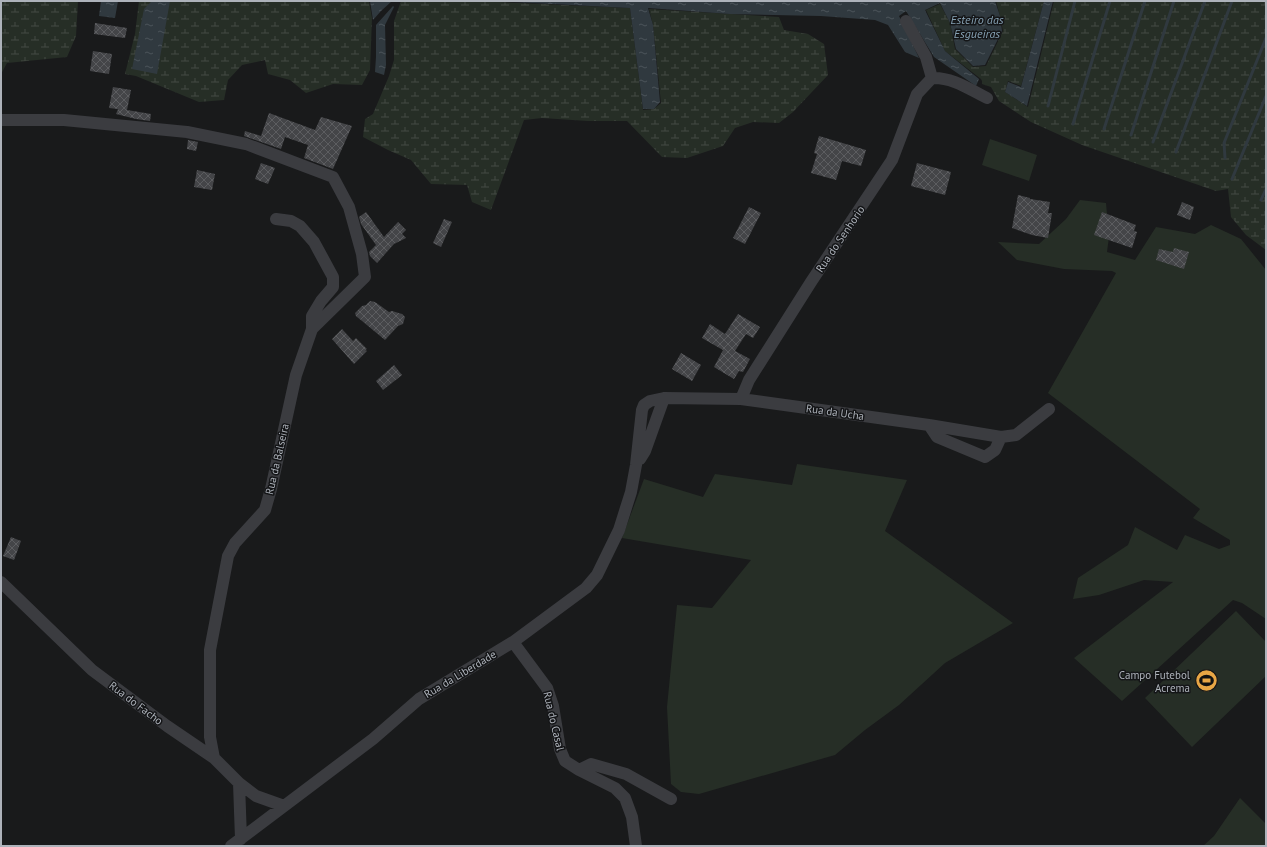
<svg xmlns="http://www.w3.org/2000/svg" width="1267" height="847" viewBox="0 0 1267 847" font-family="'PT Sans',sans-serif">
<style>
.grass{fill:#262e26}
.wetland{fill:url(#wetland-marsh)}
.water{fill:url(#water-ripples)}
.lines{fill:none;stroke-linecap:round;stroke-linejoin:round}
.stream{stroke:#30393f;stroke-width:3}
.building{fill:url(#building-cross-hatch)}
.minor{stroke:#3b3c40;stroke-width:12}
.labels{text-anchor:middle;stroke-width:3;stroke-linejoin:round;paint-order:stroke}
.street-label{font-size:11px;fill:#adb2ba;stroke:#141517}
.poi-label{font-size:11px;fill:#adb2ba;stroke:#141517;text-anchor:end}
.water-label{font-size:12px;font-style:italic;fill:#86a1b3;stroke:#141517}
</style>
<defs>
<pattern id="wetland-marsh" width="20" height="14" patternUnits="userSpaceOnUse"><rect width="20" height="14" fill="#262e26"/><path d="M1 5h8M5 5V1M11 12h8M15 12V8" fill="none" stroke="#434a43"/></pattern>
<pattern id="water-ripples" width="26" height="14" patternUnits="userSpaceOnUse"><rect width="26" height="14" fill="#30393f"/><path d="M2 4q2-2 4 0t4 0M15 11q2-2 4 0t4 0" fill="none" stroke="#4b5359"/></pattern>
<pattern id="building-cross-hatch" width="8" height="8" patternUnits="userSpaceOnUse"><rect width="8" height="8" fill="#444548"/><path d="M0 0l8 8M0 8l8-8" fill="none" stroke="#5c5d60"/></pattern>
</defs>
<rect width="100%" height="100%" fill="#191a1b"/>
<path class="grass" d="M990 139 1037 155 1029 181 982 165Z
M1080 200 1106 203 1109 237 1107 252 1135 260 1156 227 1195 234 1211 225 1241 239 1266 270V619L1242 603 1233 600 1122 701 1074 658 1173 582 1144 580 1099 595 1073 599 1078 578 1128 545 1135 527 1177 550 1185 535 1219 549 1230 545V540L1193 518 1200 509 1048 393 1116 273 1112 271 1064 269 1017 260 998 242 1039 244 1066 219Z
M797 464 907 480 885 531 1013 623 945 663 899 705 865 730 835 755 699 794 681 792 671 784 667 707 677 605 712 608 751 560 622 538 644 479 703 497 715 474 792 485Z
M1236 611 1266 642V676L1192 747 1145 698Z
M1240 798 1266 824V846H1203L1214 836Z"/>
<path class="wetland" d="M1 1H78L76 36 67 57 7 63 1 74Z
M139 1H369L372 18 370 70 362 85 333 84 306 93 290 80 268 74 265 60 242 65 228 80 224 100 199 102 136 76 125 74 135 34Z
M401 1H476L630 8 643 110 654 109 661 103 653 25 649 9 779 17 784 30 808 34 824 44 828 75 793 112 779 123 753 122 735 128 723 146 687 158 662 157 627 121H588L542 118 524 120 491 210 472 202 467 185 431 184 411 160 388 150 363 137 365 119 373 114 389 76 394 60V21Z
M996 1H1044L1021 86 1008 81 1005 92 1028 107 1054 1H1266V250L1246 235 1231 217 1228 189 1216 191 1082 145 1031 122 999 101 991 87 982 84V81L981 79 945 51 926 10 940 4 950 23 955 49 973 67 986 66 1003 31 1000 16Z"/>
<path class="water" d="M101 1H118L115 18 99 16Z
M152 1H170L157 74 132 69 144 9Z
M370 1H392L381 11 373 20Z
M492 1H995L1000 16 1002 31 985 65 973 66 956 49 950 23 940 3 925 10 945 51 979 79 976 86 934 57 906 11 899 16 919 58 905 52 888 25 875 20 821 16 730 14 648 8 653 25 660 102 654 109H643L630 8Z
M1044 1H1053L1027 106 1005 92 1008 82 1021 87Z
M393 6 394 7 385 25 386 65 384 75 375 72 376 57V25Z"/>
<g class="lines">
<path class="stream" d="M1048 106 1075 1
M1073 124 1110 1
M1104 129 1145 1
M1131 135 1174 1
M1153 142 1205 1
M1176 152 1232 1
M1225 158 1224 143 1266 38
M1232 179 1266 96
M1261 200 1266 189"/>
</g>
<path class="building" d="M95 23 127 28 125 38 94 34Z
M93 51 112 54 109 74 90 71Z
M113 87 131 90 127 110 151 114 150 121 136 119 116 114 118 109 109 108Z
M269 113 315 130 321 117 352 126 333 169 304 158 308 145 285 137 281 149 244 136 245 131 261 136Z
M819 136 866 150 861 166 842 161 836 180 811 173 817 154 814 153Z
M188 140 198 142 196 151 187 149Z
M261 163 275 168 268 184 255 179Z
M917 163 951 172 945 195 911 186Z
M197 170 215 174 212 190 194 187Z
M1018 195 1030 198V199L1050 202 1048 213H1052L1048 238 1032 235 1012 228Z
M1182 202 1194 207 1190 220 1177 215Z
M749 207 761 213 745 244 733 238Z
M366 212 384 237 398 222 406 230 402 234 406 238 394 244 377 263 370 256 369 252 376 245 361 224 359 217Z
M1102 212 1136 225 1134 231 1137 232 1132 248 1094 235Z
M444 219 452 222 441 247 433 243Z
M1174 248 1189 252 1184 269 1156 260 1159 249 1173 252Z
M370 301 375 302 389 312 392 311 402 314 405 317 403 324 398 326 385 340 356 316 355 313 362 306 366 305Z
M738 314 760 327 753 338 746 334 735 351 750 359 743 372 739 371 734 379 714 367 723 350 702 338 710 324 725 334Z
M342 329 353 341 356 338 367 349 365 350 367 351 354 364 332 339Z
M681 353 701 365 692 381 672 369Z
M394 365 402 375 383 390 376 381Z
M11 537 21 541 14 560 3 556Z"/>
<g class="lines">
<path class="minor" d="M906 21 926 57 932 78
M1 120H64L187 132 246 144 333 177 349 207 362 254 365 277 312 329 296 375 271 489 265 510 235 543 228 556 210 650V737L214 758
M276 219 291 221 300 226 314 242 333 277V287L321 301 312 316V329
M741 399 749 380 811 282 892 160 917 94 932 78C952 77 969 89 987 98
M929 425 937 437 985 457 995 450 1001 437
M640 459 645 451 664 398
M1 582 92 670 167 726 214 758 239 783 256 796 284 806
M513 642 547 688 553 706 560 749 565 761 579 770 615 788 625 798 632 817 636 846
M579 770 591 764 626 774 671 799
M239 783 241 839
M231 846 373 739 419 699 513 642 586 588 597 575 619 530 631 492 636 465 642 410 644 405 650 401 664 398 741 399 929 425 1001 437 1016 435 1049 409"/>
</g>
<defs>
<symbol id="stadium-disc" viewBox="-11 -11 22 22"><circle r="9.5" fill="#e8a645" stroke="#141517"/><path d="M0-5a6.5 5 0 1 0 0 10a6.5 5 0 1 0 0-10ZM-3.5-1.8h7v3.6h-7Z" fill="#111"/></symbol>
</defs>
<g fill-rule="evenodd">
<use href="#stadium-disc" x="1194" y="668" width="25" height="25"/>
</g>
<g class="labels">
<g class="street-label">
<text transform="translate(840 239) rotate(-56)" y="4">Rua do Senhorio</text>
<text transform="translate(835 412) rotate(8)" y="4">Rua da Ucha</text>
<text transform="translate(277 459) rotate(-77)" y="4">Rua da Balseira</text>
<text transform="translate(460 674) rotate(-31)" y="4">Rua da Liberdade</text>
<text transform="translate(136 703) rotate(37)" y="4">Rua do Facho</text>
<text transform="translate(554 721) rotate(77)" y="4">Rua do Casal</text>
</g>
<g class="poi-label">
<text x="1190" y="679">Campo Futebol<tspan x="1190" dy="13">Acrema</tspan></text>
</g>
<g class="water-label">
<text x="977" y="24">Esteiro das<tspan x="977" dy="14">Esgueiras</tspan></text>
</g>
</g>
<rect width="1267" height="847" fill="none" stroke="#adb2ba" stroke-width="4"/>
</svg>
